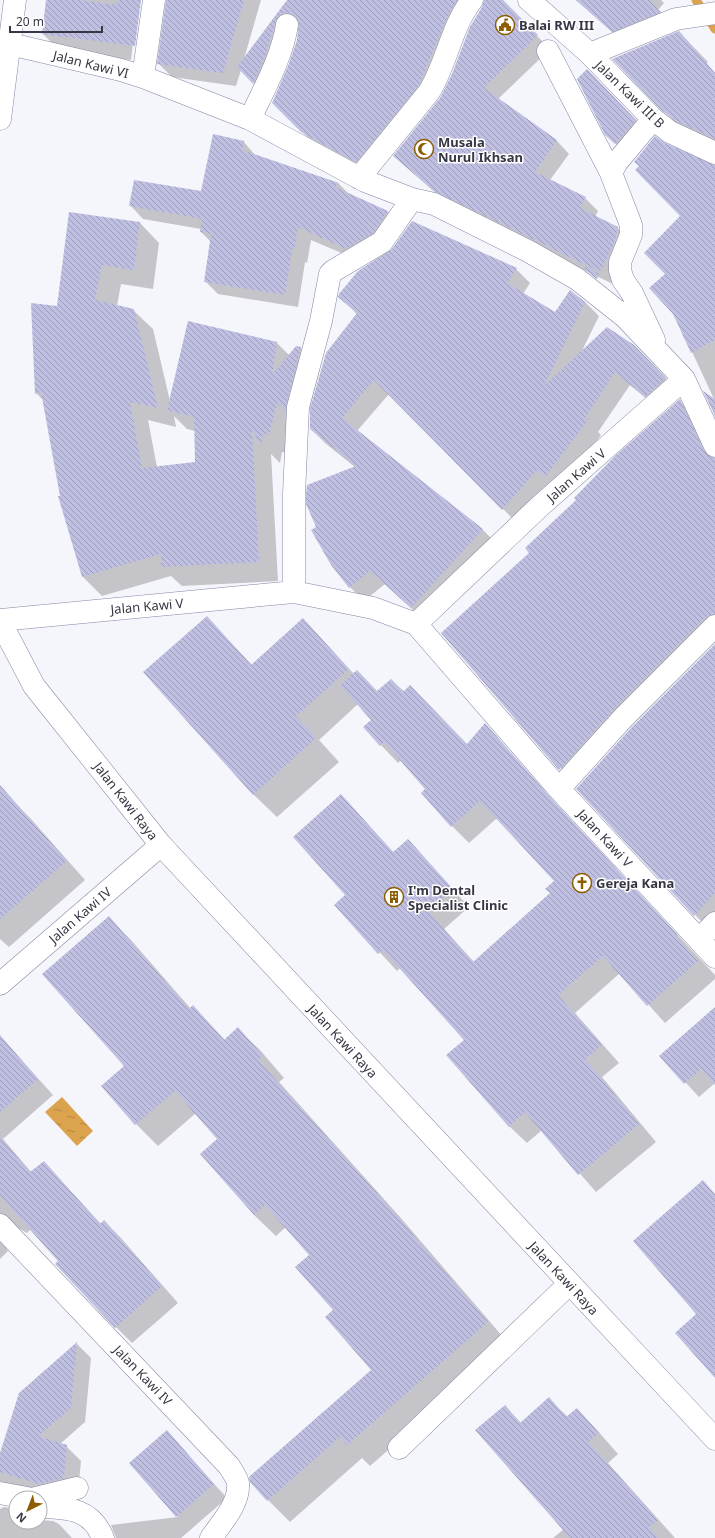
<svg xmlns="http://www.w3.org/2000/svg" width="715" height="1538" viewBox="0 0 715 1538" font-family="'Noto Sans',sans-serif">
<style>
.water{fill:url(#water-ripples)}
.shadow{fill:#0003;fill-rule:evenodd}
.lines{fill:none;stroke-linecap:round;stroke-linejoin:round}
.stream{stroke:#dca34e;stroke-width:9}
.building{fill:url(#building-back-hatch)}
.minor-casing{stroke:#8585a6;stroke-width:23}
.major-casing{stroke:#8585a6;stroke-width:23}
.minor{stroke:#fff;stroke-width:22}
.major{stroke:#fff;stroke-width:22}
.labels{text-anchor:middle;stroke-width:3;stroke-linejoin:round;paint-order:stroke}
.poi-label{font-size:13px;font-weight:bold;fill:#363644;stroke:#fff;text-anchor:start}
.street-label{font-size:13px;fill:#363644;stroke:#fff}
</style>
<defs>
<pattern id="water-ripples" width="26" height="14" patternUnits="userSpaceOnUse"><rect width="26" height="14" fill="#dca34e"/><path d="M2 4q2-2 4 0t4 0M15 11q2-2 4 0t4 0" fill="none" stroke="#b38642"/></pattern>
<pattern id="building-back-hatch" width="6" height="6" patternUnits="userSpaceOnUse"><rect width="6" height="6" fill="#bfbfe2"/><path d="M-1 5l2 2M0 0l6 6M5-1l2 2" fill="none" stroke="#9c9cb9"/></pattern>
</defs>
<rect width="100%" height="100%" fill="#f5f5fc"/>
<path class="water" d="M62 1097 93 1131 77 1146 45 1112Z"/>
<path class="shadow" d="M47 0H138L131 60 60 51 43 34Z
M167 0H261L244 59 288 0H470L371 176 316 146 273 102 289 66 298 41 299 26 291 31 268 97 241 70 236 86 172 77 159 64Z
M488 0H501L550 49 498 99 557 141 569 154 550 180 585 198 598 211 595 217 618 228 631 241V246L613 284 448 204 394 156 441 99Z
M576 0H661L664 3 658 10 674 26 627 45Z
M679 32 708 62 706 64 715 73V146L676 123 662 109Z
M602 85 650 135 630 158 606 134Z
M243 141 256 156 339 184 350 195 388 212 401 225 360 261 311 240 307 263 305 262 298 307 218 294 205 281 211 242 201 232V229L143 219 130 205 201 193Z
M664 144 715 166V415L714 399 674 313 666 274 682 216Z
M70 213 140 223 159 243 153 289 121 284 117 306 133 310 153 329 170 401 188 322 277 343 289 355 300 348 320 368 305 428 289 453 282 452 280 463 271 454 278 581 182 586 171 576 102 596 83 577 62 496 44 401 36 393 58 307ZM174 416 187 429 195 431 196 463 157 467 148 420 176 427Z
M516 269 530 283 523 294 555 314 585 302 599 316 581 353 648 360 679 393 660 410 630 385 598 432 601 435 560 490 517 523 389 394 357 431 482 529 496 543 426 622 385 584 364 601 350 587 317 528 356 468 325 443 311 429 357 314 339 297Z
M680 401 693 415 715 459V636L574 783 442 633 531 553Z
M207 617 252 665 303 619 354 674 377 692 391 680 467 745 485 724 567 816 715 975V979L665 1023 620 973 575 1013 619 1063 602 1077 656 1142 596 1192 542 1130 527 1143 509 1126 465 1040 400 968 397 971 336 905 346 896 341 795 394 853 408 840 469 907 444 929 474 962 551 893 556 881 497 818 469 843 452 826 427 789 401 760 398 763 364 727 372 720 358 704 319 740 339 762 277 817 253 794Z
M715 645V934L714 935 577 789Z
M0 795 12 800 31 819 85 880 9 947 0 939Z
M108 918 130 939 191 1009 193 1006 225 1040 238 1029 260 1050 284 1078 279 1082 400 1217 509 1344 370 1466 362 1458 290 1522 268 1500 372 1370 334 1310 310 1255 286 1227 276 1236 254 1215 218 1139 196 1113 158 1146 136 1124 125 1066Z
M715 1008V1083L699 1097 661 1056Z
M0 1036 53 1095 3 1139 32 1173 44 1162 101 1224 104 1221 120 1237 178 1303 132 1343 116 1327 31 1229 27 1233 20 1229H13L4 1245 8 1251 0 1259Z
M77 1344 91 1358 85 1422 60 1444 66 1446 81 1461 78 1493 8 1489 0 1481V1456L20 1394Z
M549 1399 568 1417 577 1409 597 1430 618 1454 608 1463 675 1538H553L564 1529 505 1406 521 1423Z
M167 1432 227 1498 181 1538H116L111 1525 178 1517 130 1464Z
M4 1507 16 1509V1522H40V1520L53 1521 59 1524 72 1538H0V1509Z"/>
<g class="lines">
<path class="stream" d="M696 0 715 29"/>
</g>
<path class="building" d="M46 0H79L117 5 118 0H141L135 46 42 34Z
M166 0H244L223 73 157 64Z
M287 0H457L447 17 419 85 356 162 301 132 272 103 288 66 297 40 299 21 295 15 290 13H283L277 17 265 56 253 84 237 67Z
M484 0H503L538 35 484 88 557 140 535 172 586 197 580 208 618 227 615 241 600 272 434 191 393 156 440 98 452 74 470 27 482 7Z
M576 0H649L661 12 612 32Z
M679 31 715 73V139L677 121 661 110 612 59Z
M587 69 636 120 615 144 605 135 577 79Z
M213 134 244 141 242 150 339 183 335 187 388 211 373 233 346 249 298 227 294 250H292L285 295 204 282 211 234 200 232 202 219 129 206 134 180 201 191Z
M655 136 665 143 715 165V340L691 353 673 314 649 288 665 274 644 253 680 216 635 170 639 166 634 162Z
M69 212 140 222 134 270 102 265 95 300 134 309 158 408 130 402 142 468 195 462 194 417 167 410 188 321 277 342 272 375 296 346 301 347 285 410 277 403 269 435 263 433 261 445 252 429 259 562 161 567V554L82 577 58 496H60L41 392 35 394 31 303 57 306Z
M412 221 517 268 507 283 555 312 570 290 585 302 544 386 607 327 634 345 666 378 645 397 615 372 585 418 588 420 545 477 537 470 502 510 374 380 342 418 483 529 411 608 370 571 349 588 331 565 311 530 316 527 306 504V494L307 485 356 466 310 429V409L326 353 357 313 338 297 339 294 358 271 392 249Z
M586 266 599 274 597 279 584 269Z
M703 391 715 399V416Z
M680 399 704 451 708 456 715 458V614L706 617 614 709 559 770 441 633 529 553 525 548 576 500 574 498 615 456Z
M207 616 251 665 303 618 349 669 296 716 316 738 253 795 143 672Z
M715 644V893L694 916 576 789 632 727Z
M357 670 377 691 391 679 403 692 410 685 467 744 485 723 550 797 678 935 676 937 698 961 647 1006 603 956 558 995 602 1045 585 1059 639 1124 578 1175 525 1112 509 1127 446 1055 464 1040 383 950 378 954 334 905 345 895 293 837 341 794 393 852 408 839 453 889 428 911 473 962 550 893 545 889 554 881 480 801 451 827 421 793 425 789 384 742 380 746 363 727 371 720 340 685Z
M0 785 67 861 0 919Z
M109 916 189 1009 193 1005 224 1040 238 1027 263 1056 258 1060 378 1194 488 1322 347 1445 340 1437 267 1501 250 1482 249 1477 371 1370 325 1317 333 1310 295 1267 309 1255 265 1205 254 1215 200 1154 217 1139 175 1091 135 1125 101 1086 124 1066 42 974Z
M715 1007V1085L701 1069 684 1084 659 1056Z
M0 1035 38 1079 0 1112Z
M0 1137 30 1172 44 1161 100 1224 104 1220 162 1286 115 1328 55 1264 58 1261 0 1196Z
M703 1180 715 1194V1378L675 1333 696 1314 633 1241Z
M77 1342 71 1408 38 1436 67 1445 64 1478 39 1484 0 1472V1453L19 1393Z
M549 1397 566 1417 577 1408 599 1433 588 1442 658 1520 649 1527 658 1538H570L475 1430 505 1405 520 1423Z
M167 1430 214 1484 176 1517 129 1463Z"/>
<g class="lines">
<defs>
<path id="minor" d="M529 0 590 54 653 119 670 132 715 153
M10 44 121 70 143 77 250 119 365 181 412 199 434 204 528 251 577 279 625 317 684 379
M548 51 611 173 631 225V235L620 262V270L623 280 632 293 654 340
M590 54 676 19 715 13
M143 77 154 0
M250 119C264 89 282 57 287 25
M611 173 617 162 653 119
M359 178 429 92C447 63 451 27 472 0
M294 592V494L298 407 321 321 330 274 333 271 382 242 412 199
M0 620 294 592 373 608 416 624 559 789 715 957
M416 624 539 507 684 379 715 446
M559 789 623 718 715 626
M699 940 715 923
M0 984 161 845
M0 1225 229 1466C232 1471 237 1478 238 1483 240 1503 222 1522 211 1538
M399 1448 569 1284
M0 1493 27 1498
M36 1498 77 1488
M40 1507C68 1508 91 1508 103 1538"/>
<path id="major" d="M0 119 15 0
M0 621 34 686 161 845 715 1439"/>
</defs>
<use href="#minor" class="minor-casing"/>
<use href="#major" class="major-casing"/>
<use href="#minor" class="minor"/>
<use href="#major" class="major"/>
</g>
<defs>
<symbol id="civic-ring" viewBox="-11 -11 22 22"><circle r="9.5" fill="#fff" stroke="#8c5d03" stroke-width="1.5"/><path d="M-.6-6.5H3V-4.5H.6V-3L4-1V1h2V6H-6V1h2V-1L-.6-3ZM-1.2 2.5V6h2.4V2.5Z" fill="#8c5d03"/></symbol>
<symbol id="mosque-ring" viewBox="-11 -11 22 22"><circle r="9.5" fill="#fff" stroke="#8c5d03" stroke-width="1.5"/><path d="M3.5-4.9A6 6 0 1 0 3.5 4.9A5 5 0 1 1 3.5-4.9Z" fill="#8c5d03"/></symbol>
<symbol id="church-ring" viewBox="-11 -11 22 22"><circle r="9.5" fill="#fff" stroke="#8c5d03" stroke-width="1.5"/><path d="M-1.2-6h2.4v3.5h3.3v2.4h-3.3V6h-2.4V-.1h-3.3v-2.4h3.3Z" fill="#8c5d03"/></symbol>
<symbol id="building-ring" viewBox="-11 -11 22 22"><circle r="9.5" fill="#fff" stroke="#8c5d03" stroke-width="1.5"/><path d="M-4-6H4V6H1V3H-1V6H-4ZM-2.5-4.3h1.7v1.8h-1.7ZM.8-4.3h1.7v1.8H.8ZM-2.5-1h1.7V.8h-1.7ZM.8-1h1.7V.8H.8Z" fill="#8c5d03"/></symbol>
</defs>
<g fill-rule="evenodd">
<use href="#civic-ring" x="494" y="14" width="22" height="22"/>
<use href="#mosque-ring" x="413" y="138" width="22" height="22"/>
<use href="#church-ring" x="571" y="872" width="22" height="22"/>
<use href="#building-ring" x="383" y="886" width="22" height="22"/>
</g>
<g class="labels">
<g class="poi-label">
<text x="519" y="30">Balai RW III</text>
<text x="438" y="147">Musala<tspan x="438" dy="15">Nurul Ikhsan</tspan></text>
<text x="596" y="888">Gereja Kana</text>
<text x="408" y="895">I'm Dental<tspan x="408" dy="15">Specialist Clinic</tspan></text>
</g>
<g class="street-label">
<text transform="translate(91 64) rotate(14)" y="5">Jalan Kawi VI</text>
<text transform="translate(630 94) rotate(44)" y="5">Jalan Kawi III B</text>
<text transform="translate(576 475) rotate(-41)" y="5">Jalan Kawi V</text>
<text transform="translate(147 606) rotate(-5)" y="5">Jalan Kawi V</text>
<text transform="translate(126 801) rotate(52)" y="5">Jalan Kawi Raya</text>
<text transform="translate(605 838) rotate(47)" y="5">Jalan Kawi V</text>
<text transform="translate(80 915) rotate(-41)" y="5">Jalan Kawi IV</text>
<text transform="translate(343 1041) rotate(47)" y="5">Jalan Kawi Raya</text>
<text transform="translate(564 1278) rotate(47)" y="5">Jalan Kawi Raya</text>
<text transform="translate(143 1375) rotate(46)" y="5">Jalan Kawi IV</text>
</g>
</g>
<g transform="translate(28 1510) rotate(222)"><circle r="19" fill="#ffffff" stroke="#afafb4"/>
<path d="M0-3L7 15L0 10L-7 15Z" fill="#8c5d03"/>
<text y="-6" font-size="11" font-weight="bold" text-anchor="middle" fill="#363644">N</text>
</g>
<path d="M10 26v6h92v-6" fill="none" stroke="#363644" stroke-width="2"/>
<text x="16" y="26" font-size="12" fill="#363644" stroke="#ffffff" stroke-width="3" paint-order="stroke">20 m</text>
</svg>
